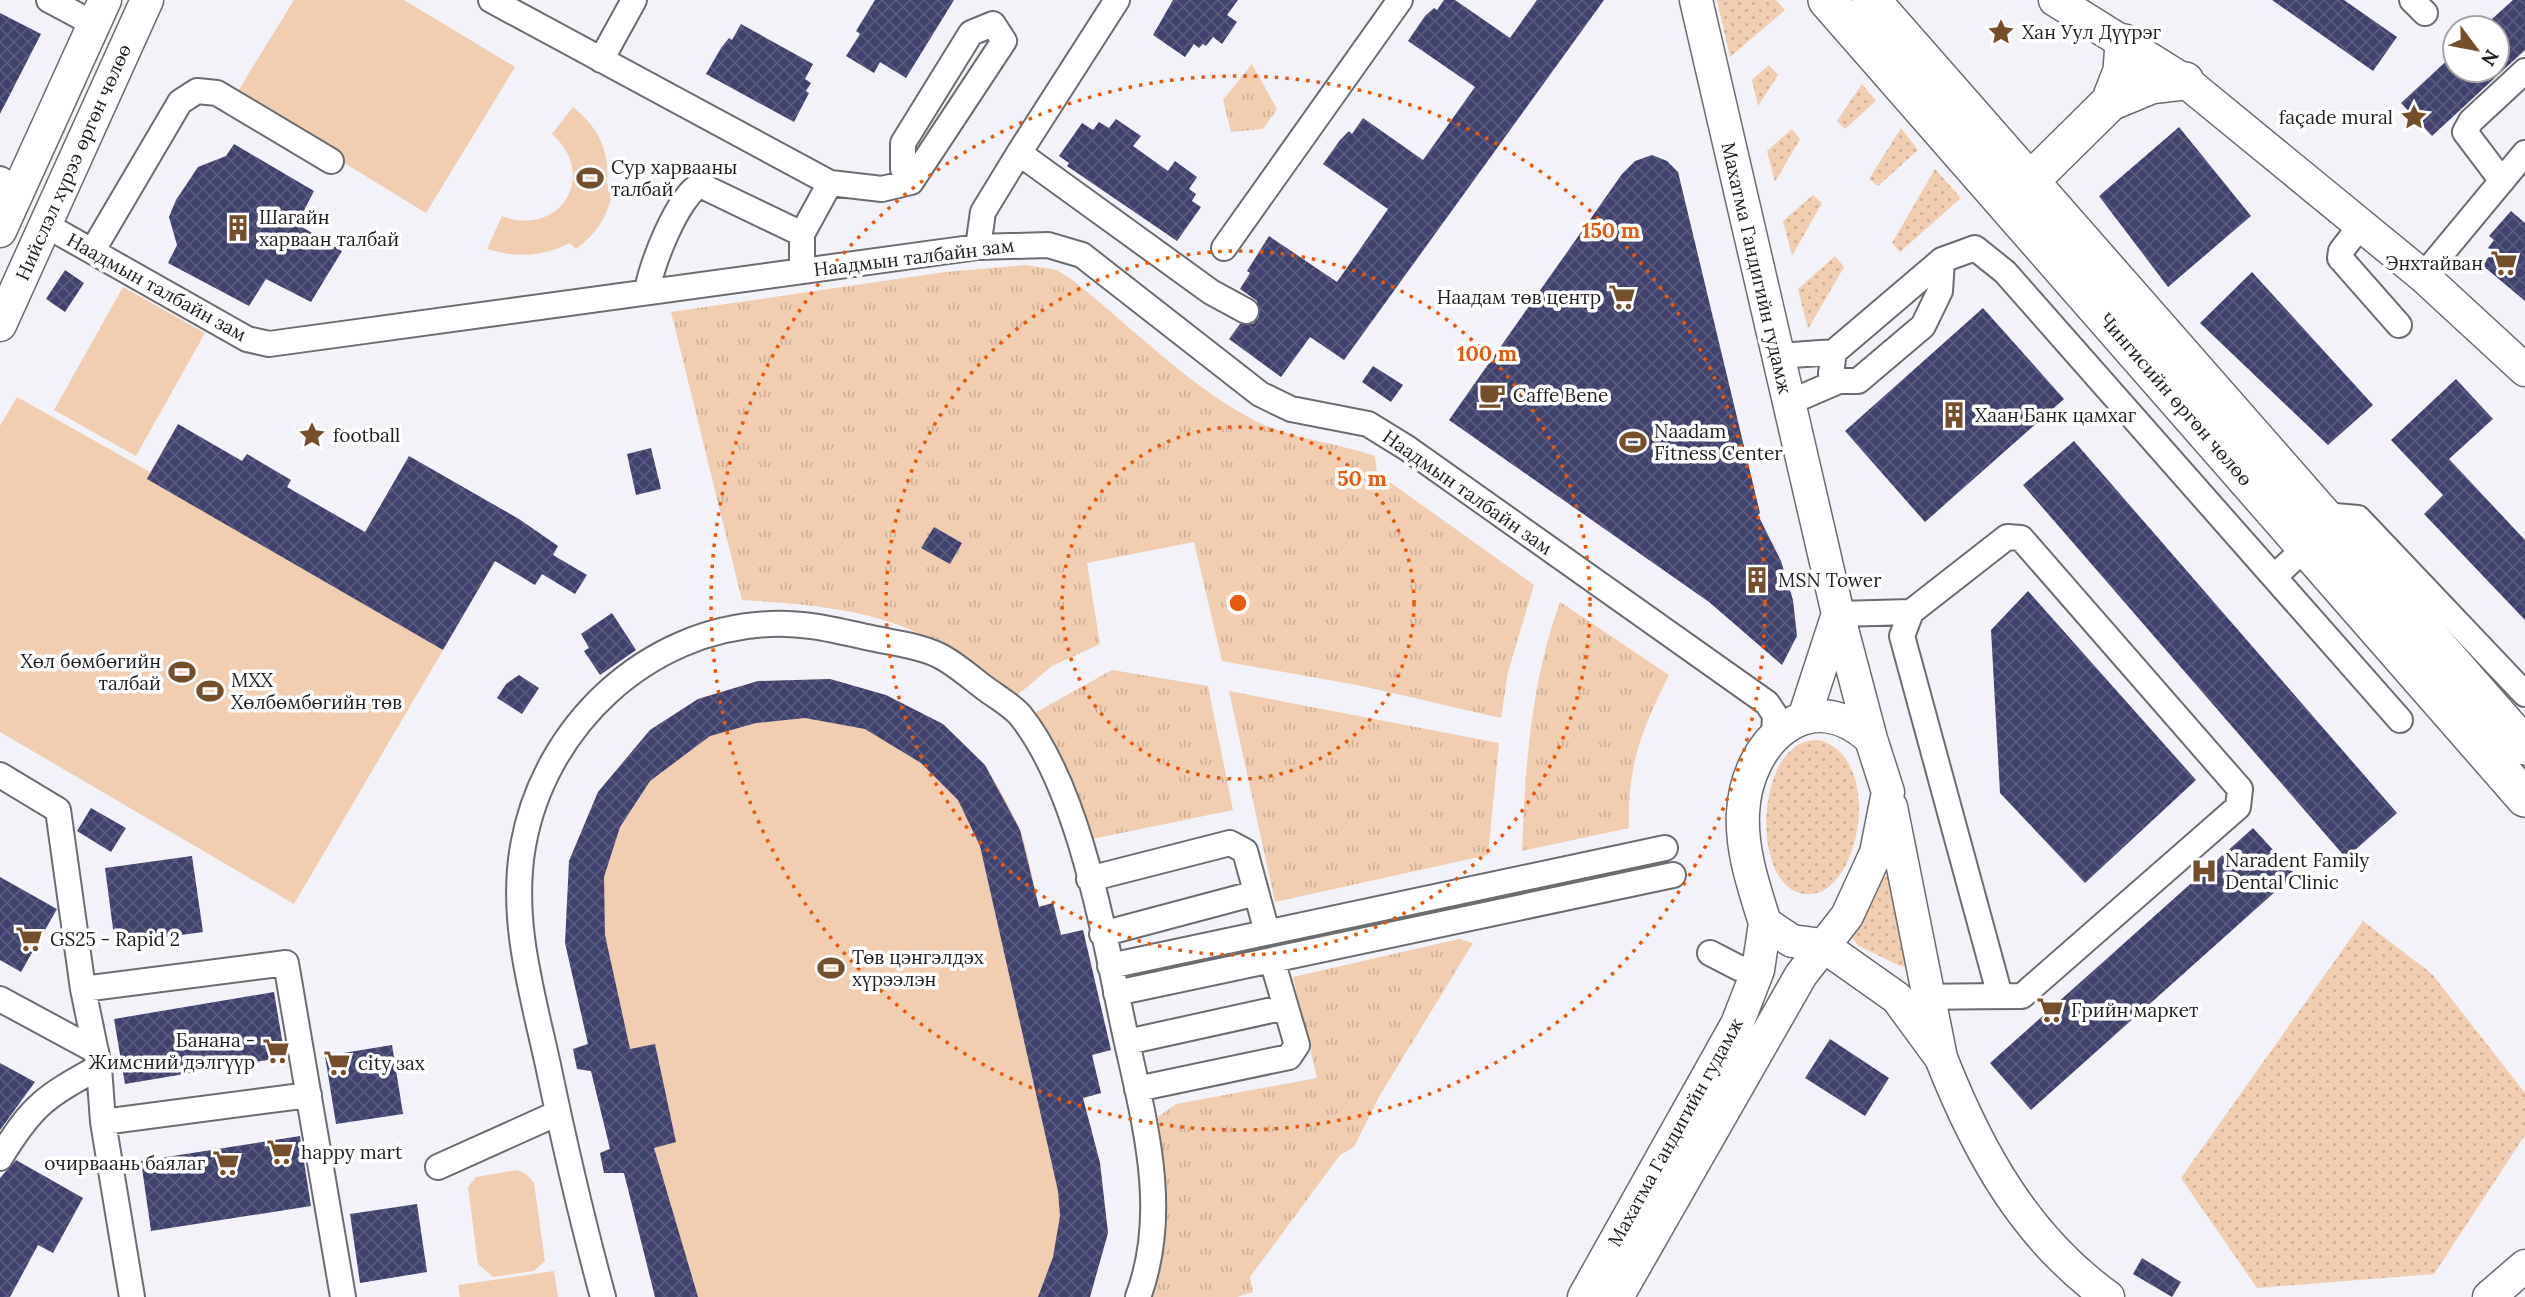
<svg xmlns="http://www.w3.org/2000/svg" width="2525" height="1297" viewBox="0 0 2525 1297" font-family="Lora,serif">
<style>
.grass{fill:url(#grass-dots)}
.park{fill:url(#park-tufts)}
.pitch{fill:#f1ceb1}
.building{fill:url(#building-cross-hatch)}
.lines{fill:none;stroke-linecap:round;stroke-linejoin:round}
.minor-casing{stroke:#6b6c70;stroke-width:28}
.major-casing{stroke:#6b6c70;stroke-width:35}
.highway-casing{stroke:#6b6c70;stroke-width:40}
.minor{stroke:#fff;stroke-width:24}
.major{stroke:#fff;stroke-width:32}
.highway{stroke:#fff;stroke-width:37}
.ring{fill:none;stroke:#e8590c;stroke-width:3.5;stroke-dasharray:3.5 7}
.labels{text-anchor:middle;stroke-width:7;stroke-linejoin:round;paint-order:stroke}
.poi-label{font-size:19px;fill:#1e1e20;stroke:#fff;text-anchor:start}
.street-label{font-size:19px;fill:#1e1e20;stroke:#fff}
.centre{fill:#e8590c;stroke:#fff;stroke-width:3.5}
.ring-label{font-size:21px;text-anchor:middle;font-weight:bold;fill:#e8590c;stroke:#fff;stroke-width:7;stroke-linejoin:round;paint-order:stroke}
</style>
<defs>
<pattern id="grass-dots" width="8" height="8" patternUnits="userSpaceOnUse" patternTransform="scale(1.75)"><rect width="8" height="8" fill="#f1ceb1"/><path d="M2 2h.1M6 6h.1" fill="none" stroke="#ceb098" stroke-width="1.8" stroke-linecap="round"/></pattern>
<pattern id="park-tufts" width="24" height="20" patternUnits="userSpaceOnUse" patternTransform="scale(1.75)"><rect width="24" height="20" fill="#f1ceb1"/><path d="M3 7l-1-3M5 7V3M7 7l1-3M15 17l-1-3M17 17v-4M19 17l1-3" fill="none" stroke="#ceb098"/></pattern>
<pattern id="building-cross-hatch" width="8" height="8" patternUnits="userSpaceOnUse" patternTransform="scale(1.75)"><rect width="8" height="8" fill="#40426d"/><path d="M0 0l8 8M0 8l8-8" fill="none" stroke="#595a7d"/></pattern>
</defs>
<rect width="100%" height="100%" fill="#f2f2f8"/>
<path class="grass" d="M1717 0H1776L1785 10 1730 57Z
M1769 65 1778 75 1758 106 1752 80Z
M1862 84 1876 101 1845 129 1837 121Z
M1901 128 1918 150 1878 186 1869 179Z
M1792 129 1800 139 1775 182 1767 151Z
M1935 169 1961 198 1900 252 1892 243Z
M1813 195 1822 203 1792 256 1783 221Z
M1835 256 1844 267 1808 329 1798 289Z
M1819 740C1886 758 1860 900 1805 894 1748 889 1755 735 1819 740Z
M1887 876 1891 878 1908 967 1900 966 1857 945 1852 937 1882 877Z
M2363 921 2432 974 2525 1093V1135L2434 1274 2257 1288 2181 1178Z"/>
<path class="park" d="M1252 64 1277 109 1263 129 1231 132 1223 100Z
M1026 265 1057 270 1071 279C1130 325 1183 381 1248 417 1287 439 1334 442 1375 456L1377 473 1534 585 1508 672 1501 718 1362 686 1222 661 1194 542 1087 563 1100 644 1052 666 1015 697C918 617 864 608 742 600L671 312 945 272Z
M1560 602 1669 675C1642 728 1627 767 1629 828L1522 851C1525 767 1531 681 1560 602Z
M1112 670 1208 686 1233 810 1092 839 1081 808 1029 716Z
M1229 691 1499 743 1488 855 1275 902Z
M1459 939 1473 943 1380 1095 1354 1147 1340 1155 1250 1277 1253 1292 1237 1297H1149C1174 1237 1167 1180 1158 1117L1176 1104 1317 1078 1293 977Z"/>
<path class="pitch" d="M294 0H404L515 67 426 213 235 96Z
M573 107C599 128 610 151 607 184L613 186C610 213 598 233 576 249L570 243C542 257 517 258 487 249L502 216C560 238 599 175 552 134Z
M123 287 205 333 136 456 54 410Z
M17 397 150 472 178 425 242 461 247 454 291 480 287 487 309 572 443 650 294 904 0 732V426Z
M830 679C926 705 978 734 1019 828 1029 852 1032 881 1039 906L1053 903 1061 935 1083 930 1111 1050 1092 1055 1101 1093 1083 1098 1100 1163 1108 1233 1089 1297H655L624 1173H604L600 1153 610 1148 591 1071 577 1069 573 1049 588 1044 569 861 598 792 650 730 698 699 758 681Z
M517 1170 526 1174 534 1183 545 1261 534 1271 493 1277 478 1264 468 1187 476 1177Z
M554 1271 558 1297H460L458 1285Z"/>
<path class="building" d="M875 0H954L906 78 880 62 874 73 846 56 860 34 856 31Z
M1173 0H1238L1227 15 1237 22 1222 44 1213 37 1206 46 1203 44 1199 48 1194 44 1185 57 1153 35Z
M1444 0H1455L1510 38 1537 0H1604L1344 360 1310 337 1281 377 1229 339 1240 324H1253L1259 317 1257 301 1240 289 1250 273 1247 271 1269 236 1337 282 1388 209 1323 164 1340 140 1349 131 1352 134 1363 118 1423 160 1475 87 1408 41 1425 16 1434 8 1437 10Z
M2272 0H2344L2397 37 2373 71Z
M2513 0H2525V50L2432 136 2401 103 2455 53V70H2497V28H2482Z
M0 13 41 34 0 114Z
M741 24 813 64 805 79 811 83 806 91 809 93 794 122 706 74 721 48 729 38 732 40Z
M1116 119 1141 136 1133 146 1168 171 1175 161 1197 177 1189 189 1196 194 1192 201 1201 207 1177 241 1067 166 1069 163 1059 156 1082 123 1093 130 1099 122 1109 128Z
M2179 127 2251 216 2168 287 2099 196Z
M234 144 314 191 297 224 342 251 311 302 266 279 249 306 168 263 177 245 169 217 176 200 198 167 226 156Z
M1652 155 1667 161 1678 172 1760 513 1758 515 1781 561 1793 600 1797 636 1782 665 1709 602 1449 420 1622 174 1635 161Z
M2511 211 2525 223V301L2482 265 2493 252 2488 248 2494 240 2489 236Z
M65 270 84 283 65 312 46 299Z
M2252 272 2373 405 2328 445 2200 323Z
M1983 308 2064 399 1925 522 1845 431Z
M1373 366 1403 385 1391 402 1362 382Z
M2456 379 2493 419 2449 459 2525 540V620L2424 514 2443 495 2391 440Z
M178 424 242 461 247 454 291 480 287 487 365 532 409 456 519 519 558 546 553 555 587 575 575 594 542 574 535 585 495 561 443 650 147 479Z
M2074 441 2397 813 2346 858 2023 485Z
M651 448 661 489 636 495 627 454Z
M934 527 962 543 950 564 921 548Z
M2028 591 2196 780 2085 883 2000 793 1991 630Z
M612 613 636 650 600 675 584 651 589 648 581 634Z
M519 675 539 688 522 714 497 698 506 684Z
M830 679 886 695 943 724 985 765 1020 830 1039 907 1053 903 1061 935 1083 930 1111 1050 1092 1055 1101 1093 1083 1098 1100 1163 1108 1233 1090 1297H1038L1053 1257 1060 1216 1058 1191 980 846 958 800 921 763 865 729 805 718 756 723 710 736 650 781 620 827 604 877 605 935 630 1049 655 1044 676 1142 654 1148 698 1297H655L624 1173H604L600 1153 610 1149 591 1071 577 1069 573 1049 588 1044 565 943 569 861 598 792 650 730 698 699 758 681Z
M91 808 126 828 111 852 77 831Z
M2253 828 2295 874 2031 1110 1990 1063Z
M192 856 203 932 115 944 105 868Z
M0 877 57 909 21 972 0 960Z
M274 992 285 1057 125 1084 114 1019Z
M1830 1039 1889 1078 1865 1116 1805 1078Z
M392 1045 403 1114 336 1124 325 1056Z
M0 1063 35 1082 0 1130Z
M300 1136 311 1206 151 1231 141 1161Z
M16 1160 83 1198 53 1253 38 1245 10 1297H0V1178Z
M417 1204 427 1272 360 1283 350 1214Z
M2142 1258 2181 1282 2172 1297 2133 1274Z"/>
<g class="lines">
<defs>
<path id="minor" d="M49 0 94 24
M491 0 830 183 802 234V271
M1117 0 1019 153 1211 292 1246 311
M2412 0 2425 13
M601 60 634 0
M0 179 19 190
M2502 181 2465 132 2471 121 2525 71
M830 183 882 189 911 182 1004 41 993 24 971 33 903 143V169L911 182
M44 224 247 339 269 344 978 247 1048 245 1082 255 1260 394 1291 409 1368 424 1407 448 1767 703 1775 715 1774 737
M2361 225 2341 251 2340 258 2399 325
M978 247 983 212 1019 153
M1224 248 1400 0
M93 250 180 102 197 91 217 93 331 161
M1942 260 1940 291 1923 326 1858 381H1839L1831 373 1834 352 1942 260 1975 248 2005 272 2400 720
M2423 276 2525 153
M647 292C650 267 678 196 700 185L802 234
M1777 356 1834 352
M1788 403 1839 381
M2323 515 2358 518 2525 694
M2274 577 2306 547
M1838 614 1911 612
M0 775 58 810 83 989 99 1067 103 1122 132 1297
M1089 879 1230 843 1245 851 1267 932
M1102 934 1256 893
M1710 953 1739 968 1758 970
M1110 966 1665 848
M83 989 286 963 343 1297
M1116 993 1673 875
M1930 997C1961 996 1991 996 2022 996L2238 807 2240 789 2021 538 2007 537 1911 612 1902 636 2000 996
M0 999 96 1051
M1127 1042 1286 1007
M1137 1089 1289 1057 1297 1045 1272 960
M103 1122 309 1095
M0 1158C33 1104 45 1097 99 1067
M438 1167 558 1113
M603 1297C582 1220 564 1142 548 1065 532 992 510 920 523 846 544 726 647 629 770 624 805 622 838 631 871 638 893 643 917 645 938 655 955 663 971 678 986 689 997 697 1011 705 1020 715 1080 790 1104 935 1124 1029 1143 1117 1171 1209 1138 1297"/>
<path id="major" d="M1696 0 1838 614 1871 739
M2055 0 2185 81 2423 276 2525 370
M0 231 105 0
M0 325 147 0
M1804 718 1838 614
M1891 807 1941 1058C1978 1152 2025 1237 2108 1297
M1584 1297 1737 1024 1758 970 1765 923
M1617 1297 1801 975 1847 916 1876 853 1888 792 1871 739C1808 681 1746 743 1743 813 1741 851 1754 887 1765 923L1792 941 1822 945 1897 998 1941 1058
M2489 1297 2525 1266"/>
<path id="highway" d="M1827 0 2525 798
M1871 0 2525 746
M2110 102 2151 85 2185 81
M2030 181 2110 102 2122 71 2124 43"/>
</defs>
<use href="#minor" class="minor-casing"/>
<use href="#major" class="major-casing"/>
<use href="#highway" class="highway-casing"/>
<use href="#minor" class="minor"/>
<use href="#major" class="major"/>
<use href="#highway" class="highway"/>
</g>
<g class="ring">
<circle cx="1238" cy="603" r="176"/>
<circle cx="1238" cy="603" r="352"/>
<circle cx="1238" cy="603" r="527"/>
</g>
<defs>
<symbol id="sight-bare" viewBox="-9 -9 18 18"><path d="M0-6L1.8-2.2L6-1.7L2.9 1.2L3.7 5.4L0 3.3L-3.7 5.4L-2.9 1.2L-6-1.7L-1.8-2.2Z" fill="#754e2b" stroke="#fff" stroke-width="2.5" paint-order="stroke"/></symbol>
<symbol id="stadium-bare" viewBox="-9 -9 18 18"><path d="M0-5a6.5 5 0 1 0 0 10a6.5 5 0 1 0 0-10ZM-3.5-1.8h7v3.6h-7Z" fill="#754e2b" stroke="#fff" stroke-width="2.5" paint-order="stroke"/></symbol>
<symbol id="building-bare" viewBox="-9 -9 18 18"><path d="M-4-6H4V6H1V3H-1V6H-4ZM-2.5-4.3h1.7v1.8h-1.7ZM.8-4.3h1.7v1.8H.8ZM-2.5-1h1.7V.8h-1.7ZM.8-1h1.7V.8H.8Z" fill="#754e2b" stroke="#fff" stroke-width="2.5" paint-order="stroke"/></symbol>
<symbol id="supermarket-bare" viewBox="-9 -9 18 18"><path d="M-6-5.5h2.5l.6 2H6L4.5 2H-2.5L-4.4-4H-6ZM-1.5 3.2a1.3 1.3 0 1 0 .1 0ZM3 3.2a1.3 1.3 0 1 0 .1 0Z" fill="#754e2b" stroke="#fff" stroke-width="2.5" paint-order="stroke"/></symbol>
<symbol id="cafe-bare" viewBox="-9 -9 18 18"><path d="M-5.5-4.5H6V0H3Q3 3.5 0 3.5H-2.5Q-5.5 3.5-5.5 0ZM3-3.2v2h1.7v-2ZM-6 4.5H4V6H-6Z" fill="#754e2b" stroke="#fff" stroke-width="2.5" paint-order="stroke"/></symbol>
<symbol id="hospital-bare" viewBox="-9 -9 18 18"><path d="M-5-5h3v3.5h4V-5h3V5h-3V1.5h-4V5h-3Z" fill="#754e2b" stroke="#fff" stroke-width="2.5" paint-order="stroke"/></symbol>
</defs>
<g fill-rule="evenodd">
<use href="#sight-bare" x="1982" y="13" width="38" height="38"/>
<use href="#sight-bare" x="2395" y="98" width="38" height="38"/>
<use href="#stadium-bare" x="571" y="159" width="38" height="38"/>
<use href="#building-bare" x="219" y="209" width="38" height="38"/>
<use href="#supermarket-bare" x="2485" y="244" width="38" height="38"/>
<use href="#supermarket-bare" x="1603" y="278" width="38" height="38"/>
<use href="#cafe-bare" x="1473" y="376" width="38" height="38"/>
<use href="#building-bare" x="1935" y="396" width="38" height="38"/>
<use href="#sight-bare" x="293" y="416" width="38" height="38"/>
<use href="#stadium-bare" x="1614" y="423" width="38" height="38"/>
<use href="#building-bare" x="1738" y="561" width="38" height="38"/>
<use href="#stadium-bare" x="163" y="653" width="38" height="38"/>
<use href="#stadium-bare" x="191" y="672" width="38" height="38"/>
<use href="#hospital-bare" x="2185" y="852" width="38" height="38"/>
<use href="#supermarket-bare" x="10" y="920" width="38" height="38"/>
<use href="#stadium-bare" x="812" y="949" width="38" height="38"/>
<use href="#supermarket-bare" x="2031" y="991" width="38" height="38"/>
<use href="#supermarket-bare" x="257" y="1032" width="38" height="38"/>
<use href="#supermarket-bare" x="318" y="1044" width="38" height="38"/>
<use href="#supermarket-bare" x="261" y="1133" width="38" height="38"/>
<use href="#supermarket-bare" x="207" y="1144" width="38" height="38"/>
</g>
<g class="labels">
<g class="poi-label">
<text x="2022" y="39">Хан Уул Дүүрэг</text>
<text x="2393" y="124" text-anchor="end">façade mural</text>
<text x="611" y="174">Сур харвааны<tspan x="611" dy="22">талбай</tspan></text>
<text x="259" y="224">Шагайн<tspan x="259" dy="22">харваан талбай</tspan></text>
<text x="2483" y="270" text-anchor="end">Энхтайван</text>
<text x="1601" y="304" text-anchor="end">Наадам төв центр</text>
<text x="1513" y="402">Caffe Bene</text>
<text x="1975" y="422">Хаан Банк цамхаг</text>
<text x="1654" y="438">Naadam<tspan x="1654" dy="22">Fitness Center</tspan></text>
<text x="333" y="442">football</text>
<text x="1778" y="587">MSN Tower</text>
<text x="161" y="668" text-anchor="end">Хөл бөмбөгийн<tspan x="161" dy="22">талбай</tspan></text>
<text x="231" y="687">МХХ<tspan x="231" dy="22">Хөлбөмбөгийн төв</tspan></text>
<text x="2225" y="867">Naradent Family<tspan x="2225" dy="22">Dental Clinic</tspan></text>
<text x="50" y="946">GS25 - Rapid 2</text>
<text x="852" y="964">Төв цэнгэлдэх<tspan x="852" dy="22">хүрээлэн</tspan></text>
<text x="2071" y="1017">Грийн маркет</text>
<text x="255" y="1047" text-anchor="end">Банана -<tspan x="255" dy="22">Жимсний дэлгүүр</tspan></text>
<text x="358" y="1070">city зах</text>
<text x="301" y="1159">happy mart</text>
<text x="205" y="1170" text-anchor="end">очирваань баялаг</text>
</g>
<g class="street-label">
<text transform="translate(73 162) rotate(-66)" y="7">Нийслэл хүрээ өргөн чөлөө</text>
<text transform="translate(914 257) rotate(-7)" y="7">Наадмын талбайн зам</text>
<text transform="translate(1757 268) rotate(77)" y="7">Махатма Гандигийн гудамж</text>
<text transform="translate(157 287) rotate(29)" y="7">Наадмын талбайн зам</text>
<text transform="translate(2176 399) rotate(49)" y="7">Чингисийн өргөн чөлөө</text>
<text transform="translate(1468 492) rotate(35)" y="7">Наадмын талбайн зам</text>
<text transform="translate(1675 1132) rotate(-61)" y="7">Махатма Гандигийн гудамж</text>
</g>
</g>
<circle cx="1238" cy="603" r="10" class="centre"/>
<g class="ring-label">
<text x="1611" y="238">150 m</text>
<text x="1487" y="361">100 m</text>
<text x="1362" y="486">50 m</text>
</g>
<g transform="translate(2476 49) rotate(122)"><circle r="33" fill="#ffffff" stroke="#a5a5a6" stroke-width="2"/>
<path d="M0-5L12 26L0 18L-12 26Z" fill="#754e2b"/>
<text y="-10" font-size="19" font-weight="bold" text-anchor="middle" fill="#1e1e20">N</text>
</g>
</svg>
